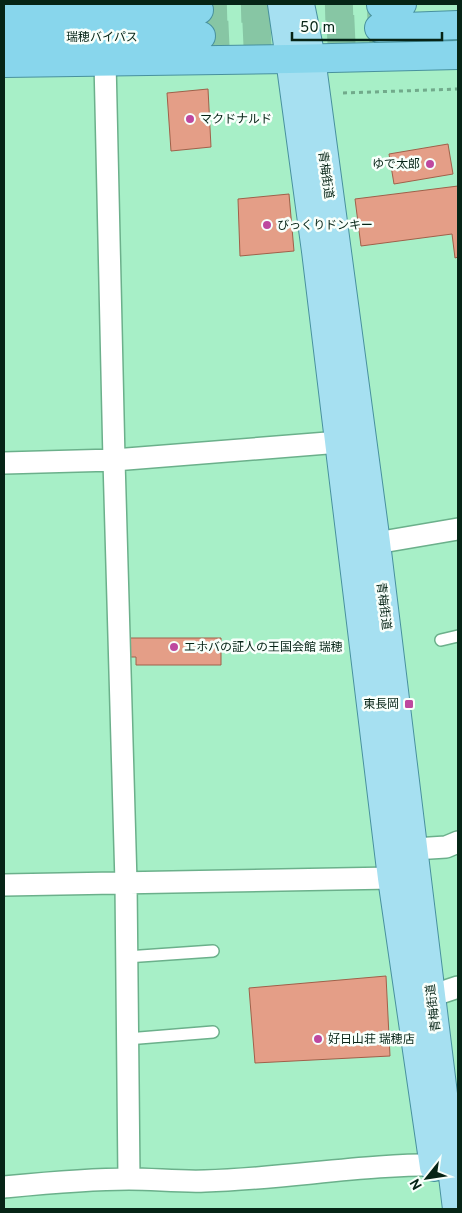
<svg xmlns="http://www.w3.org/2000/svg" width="462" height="1213" viewBox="0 0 462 1213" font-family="Overpass,'Noto Sans JP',sans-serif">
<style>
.building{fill:#e49e87;stroke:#a0604a}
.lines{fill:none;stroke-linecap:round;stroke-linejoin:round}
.trunk-tunnel{stroke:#87c6a4;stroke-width:28;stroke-dasharray:28 14;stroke-linecap:butt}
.service-casing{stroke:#6bb08b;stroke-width:14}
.minor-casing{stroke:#6bb08b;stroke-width:24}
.primary-casing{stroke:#48919e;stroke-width:30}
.trunk-casing{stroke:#48919e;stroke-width:30}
.path{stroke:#71aa8b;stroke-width:3;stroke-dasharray:4 4;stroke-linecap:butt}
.service{stroke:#fff;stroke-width:11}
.minor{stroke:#fff;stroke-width:21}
.primary{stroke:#a6e0f1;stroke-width:28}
.trunk{stroke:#88d6ec;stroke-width:28}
.poi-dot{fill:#be489f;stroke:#f8fffb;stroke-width:2}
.labels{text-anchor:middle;stroke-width:5;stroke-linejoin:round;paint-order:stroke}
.street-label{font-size:12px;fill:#062416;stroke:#f8fffb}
.poi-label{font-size:12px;fill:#062416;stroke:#f8fffb;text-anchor:start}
</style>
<rect width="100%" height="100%" fill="#a7efc7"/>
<path class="building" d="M208 89 211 147 171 151 167 93Z
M448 144 453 174 394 184 389 154Z
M458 186V257L455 258 452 234 361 246 355 199Z
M289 194 294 251 240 256 238 199Z
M128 638H221V665H136V657H128Z
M386 976 390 1056 255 1063 249 988Z"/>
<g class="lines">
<path class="trunk-tunnel" d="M199 10 381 5
M201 36 379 28"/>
<defs>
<path id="service" d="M441 640 458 636
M126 957 213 951
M127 1039 213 1032"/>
<path id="minor" d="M105 61 114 460 126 883 129 1179
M4 463 114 460 340 442
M376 543 458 529
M414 849 446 847 458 842
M4 885 392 878
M431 996 458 987
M4 1187C46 1183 87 1179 129 1179 154 1179 180 1182 205 1181 286 1179 367 1163 448 1165"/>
<path id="primary" d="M282 4 290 59 316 251 392 878 434 1167
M300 4 311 58 376 543 457 1209"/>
<path id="trunk" d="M381 5 402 4
M4 17 199 10
M379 28 458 25
M4 37 201 36
M4 63 290 59 458 55"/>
</defs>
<use href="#service" class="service-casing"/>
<use href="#minor" class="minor-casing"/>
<use href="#primary" class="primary-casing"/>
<use href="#trunk" class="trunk-casing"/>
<path class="path" d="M343 93 458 89"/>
<use href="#service" class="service"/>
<use href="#minor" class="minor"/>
<use href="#primary" class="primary"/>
<use href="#trunk" class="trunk"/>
</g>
<g class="poi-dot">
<circle cx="190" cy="119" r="5"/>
<circle cx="430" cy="164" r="5"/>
<circle cx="267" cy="225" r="5"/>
<circle cx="174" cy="647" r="5"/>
<rect x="404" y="699" width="10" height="10" rx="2.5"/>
<circle cx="318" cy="1039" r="5"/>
</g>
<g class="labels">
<g class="street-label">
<text x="102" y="41">瑞穂バイパス</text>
<text transform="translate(326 175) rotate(82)" y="4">青梅街道</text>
<text transform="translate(384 606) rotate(83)" y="4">青梅街道</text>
<text transform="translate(433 1008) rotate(-97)" y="4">青梅街道</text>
</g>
<g class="poi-label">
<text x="200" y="123">マクドナルド</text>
<text x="420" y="168" text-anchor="end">ゆで太郎</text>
<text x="277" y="229">びっくりドンキー</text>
<text x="184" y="651">エホバの証人の王国会館 瑞穂</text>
<text x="399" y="708" text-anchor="end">東長岡</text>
<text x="328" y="1043">好日山荘 瑞穂店</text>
</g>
</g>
<rect width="462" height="1213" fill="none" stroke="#062416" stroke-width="10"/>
<g transform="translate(427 1178) rotate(240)" stroke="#f8fffb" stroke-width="4" paint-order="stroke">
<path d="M0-4L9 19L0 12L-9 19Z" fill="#062416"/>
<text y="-8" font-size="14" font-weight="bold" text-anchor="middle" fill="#062416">N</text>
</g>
<path d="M292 32v8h150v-8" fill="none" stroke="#062416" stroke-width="2.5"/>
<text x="300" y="32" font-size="15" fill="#062416" stroke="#f8fffb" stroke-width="4" paint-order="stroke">50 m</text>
</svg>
